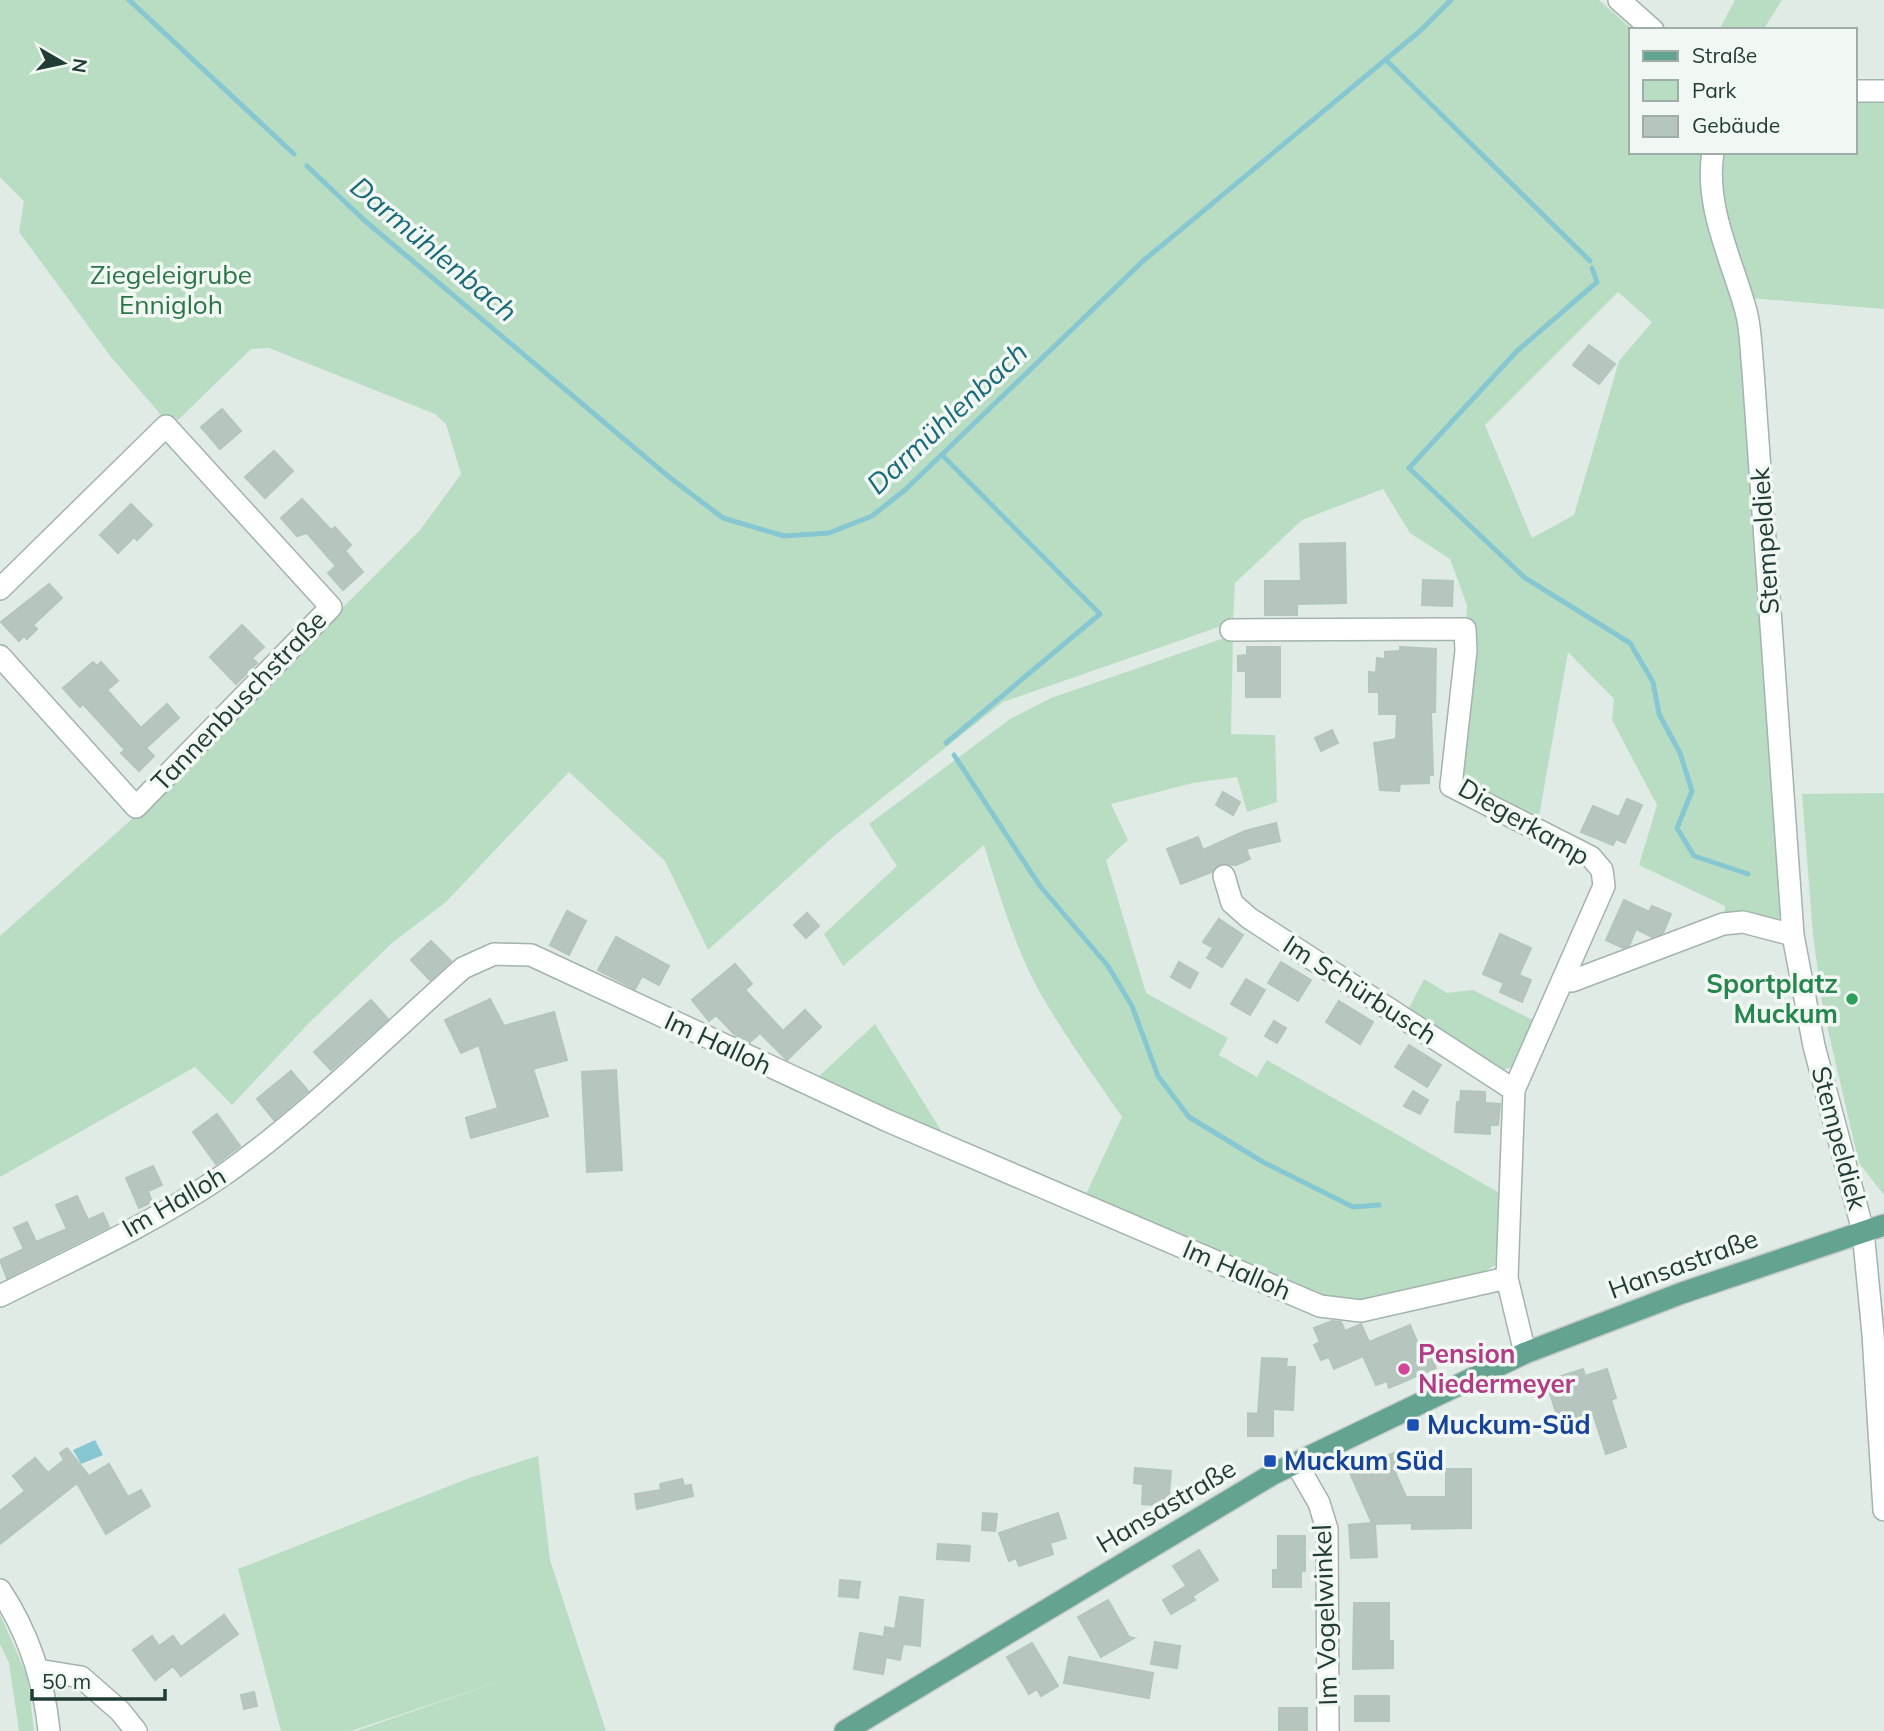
<svg xmlns="http://www.w3.org/2000/svg" width="1884" height="1731" viewBox="0 0 1884 1731" font-family="Mulish,sans-serif">
<style>
.green{fill:#b9ddc2;fill-rule:evenodd}
.water{fill:#87c7d2}
.lines{fill:none;stroke-linecap:round;stroke-linejoin:round}
.stream{stroke:#87c7d2;stroke-width:5}
.building{fill:#b6c6bf;stroke:#b3c5bd;stroke-width:2}
.minor-casing{stroke:#a3b3ad;stroke-width:24}
.major-casing{stroke:#c1c8c6;stroke-width:24}
.minor{stroke:#fff;stroke-width:21}
.major{stroke:#64a291;stroke-width:21}
.leisure-dot{fill:#2e9e5b;stroke:#f1f8f4;stroke-width:2.5}
.hotel-dot{fill:#d1479c;stroke:#f1f8f4;stroke-width:2.5}
.transit-dot{fill:#1a4fb4;stroke:#f1f8f4;stroke-width:2.5}
.labels{text-anchor:middle;stroke-width:7;stroke-linejoin:round;paint-order:stroke}
.park-label{font-size:26px;fill:#2a7446;stroke:#f1f8f4}
.street-label{font-size:26px;fill:#213c35;stroke:#f1f8f4}
.leisure-label{font-size:26px;font-weight:bold;fill:#27864d;stroke:#f1f8f4;text-anchor:end}
.hotel-label{font-size:26px;font-weight:bold;fill:#b23c85;stroke:#f1f8f4;text-anchor:start}
.transit-label{font-size:26px;font-weight:bold;fill:#164399;stroke:#f1f8f4;text-anchor:start}
.water-label{font-size:28px;font-style:italic;fill:#1a6a79;stroke:#f1f8f4}
</style>
<rect width="100%" height="100%" fill="#e0ebe6"/>
<path class="green" d="M0 0H1599L1633 30H1630V152H1854V101L1884 102V309L1737 297 1783 915 1773 922 1724 919 1725 906 1639 865 1657 805 1612 720 1614 699 1568 652 1538 822 1467 786 1462 773 1477 625 1466 622 1467 605 1450 559 1410 533 1383 489 1302 520 1235 583 1233 622 1003 702 833 837 708 950 665 861 569 772 446 902 393 942 309 1023 232 1105 195 1067 0 1177V936L132 819 421 529 461 474 446 424 435 414 269 348 251 349 178 420 162 416 111 357 19 232 24 201 0 177ZM1618 292 1652 322 1619 361 1574 515 1532 538 1485 425Z
M1735 0H1782L1763 30H1719Z
M1233 635 1231 734 1275 735 1277 802 1247 812 1237 777 1193 783 1111 804 1128 840 1106 860 1146 993 1228 1038 1219 1055 1257 1077 1267 1060 1503 1195 1502 1261 1477 1276 1361 1302 1319 1294 1086 1194 1122 1117C1094 1076 1064 1035 1039 991 1015 947 999 894 984 845L843 966 824 934 897 866 869 824 1010 719 1051 698Z
M1884 793V1195L1859 1163 1823 1009 1813 935 1802 794Z
M1424 979 1447 993 1473 990 1537 1022 1517 1066 1501 1070 1407 1012Z
M875 1024 942 1132 817 1078Z
M538 1456 550 1560 606 1731H356L501 1681 351 1731H281L238 1569 472 1477Z
M0 1614 28 1678 34 1731H19L9 1663 0 1644Z"/>
<path class="water" d="M95 1440 103 1455 81 1464 73 1450Z"/>
<g class="lines">
<path class="stream" d="M129 0 294 154
M1386 60 1590 261
M307 166 364 220 669 477 723 518 784 536 829 533 872 516 905 490 1143 261 1420 31 1451 0
M1592 268 1597 282 1517 351 1409 468 1525 578 1630 643 1653 682 1659 714 1680 753 1692 791 1677 828 1694 856 1748 874
M943 456 1100 614 946 743
M954 755 1040 886 1108 966 1132 1006 1158 1076 1189 1117 1263 1162 1353 1207 1379 1205"/>
</g>
<path class="building" d="M1589 345 1615 364 1599 384 1573 365Z
M222 409 241 431 220 449 201 427Z
M274 451 293 471 265 498 245 477Z
M302 499 331 530 335 527 351 545 345 551 363 572 343 590 328 573 336 566 307 533 297 536 281 518Z
M131 504 152 525 137 540 134 537 118 553 100 535Z
M1345 543 1346 603 1297 604V615H1265V581H1301L1300 544Z
M1423 580 1453 581 1452 606 1422 605Z
M49 584 62 598 33 625 37 629 27 639 24 636 19 641 1 622Z
M242 625 264 647 252 658 257 663 236 684 210 657Z
M1247 647H1280V697H1246V671H1238V656L1247 655Z
M1400 647 1436 649 1435 712H1431L1433 775H1429V783L1400 784 1399 791 1380 790 1374 743 1396 739 1397 714H1379V692H1369V672L1376 673 1377 658 1385 659V652L1400 651Z
M93 662 97 666 101 662 118 681 107 690 141 728 167 704 179 718 146 748 154 756 139 771 121 753 125 750 83 704 80 707 63 688Z
M1332 730 1338 743 1321 751 1315 738Z
M1223 792 1240 802 1233 815 1216 805Z
M1627 799 1642 805 1625 843 1616 839 1613 845 1581 832 1593 806 1619 817Z
M1276 823 1280 841 1246 849 1250 859 1236 865 1220 864 1212 872 1181 884 1167 849 1198 837 1203 850 1245 831Z
M1624 900 1649 912 1652 906 1671 914 1663 933 1652 937 1636 929 1629 946 1623 948 1606 940Z
M567 911 586 921 569 955 550 945Z
M807 913 819 926 806 938 794 925Z
M1219 919 1243 935 1222 967 1207 958 1213 948 1203 942Z
M1500 934 1531 948 1519 975 1531 980 1522 1002 1500 992 1504 983 1483 974Z
M616 937 669 966 659 985 642 976 635 989 598 970Z
M431 941 451 961 430 980 411 960Z
M1179 962 1198 973 1190 988 1171 977Z
M1281 962 1311 980 1298 1001 1268 983Z
M735 964 752 984 745 990 783 1031 805 1010 821 1027 787 1060 760 1033 750 1042 735 1035 716 1015 709 1021 692 1000Z
M1246 979 1265 990 1250 1015 1231 1004Z
M490 999 504 1026 554 1012 567 1060 533 1069 548 1116 471 1138 466 1118 498 1108 479 1045 461 1053 445 1020Z
M371 1000 388 1019 331 1070 314 1052Z
M1339 1001 1373 1022 1360 1044 1326 1022Z
M1274 1021 1286 1028 1277 1043 1265 1036Z
M1409 1045 1441 1065 1427 1087 1395 1067Z
M616 1070 622 1170 587 1172 582 1072Z
M291 1071 308 1091 274 1120 257 1099Z
M1413 1091 1428 1100 1420 1114 1404 1106Z
M1461 1091 1485 1092V1103L1500 1104 1498 1125H1490V1134L1455 1132 1457 1102H1460Z
M217 1114 240 1146 216 1164 193 1132Z
M153 1166 162 1185 148 1191 152 1202 139 1208 126 1178Z
M77 1196 88 1220 103 1213 109 1227 7 1278 0 1260 24 1249 14 1228 27 1222 36 1242 67 1229 56 1205Z
M1332 1321 1341 1322 1345 1331 1361 1324 1369 1342 1410 1325 1421 1351 1427 1349 1436 1368 1389 1388 1387 1381 1376 1385 1363 1356 1334 1369 1329 1357 1321 1360 1314 1345 1320 1342 1314 1328Z
M1262 1358 1287 1359 1286 1367H1295L1293 1410 1273 1409V1436H1248V1413L1258 1414Z
M1583 1369 1585 1376 1607 1369 1616 1398 1611 1400 1626 1447 1606 1454 1593 1414 1560 1425 1546 1381Z
M67 1448 89 1476 109 1464 128 1497 141 1490 150 1506 106 1534 77 1483 0 1544V1511L25 1491 13 1476 35 1458 48 1473 64 1460 60 1453Z
M1402 1449 1409 1466 1395 1472 1406 1497H1446V1469H1471V1528L1412 1529V1523L1375 1524 1377 1557 1351 1558 1349 1525 1372 1523 1350 1473Z
M1135 1468 1171 1471 1168 1506 1142 1504 1143 1484 1134 1483Z
M682 1479 684 1486 691 1485 693 1496 637 1509 635 1494 661 1490 660 1484Z
M983 1513 997 1514 995 1531 982 1530Z
M1058 1513 1066 1538 1050 1543 1053 1554 1019 1566 1016 1558 1009 1561 999 1533Z
M1278 1536H1305V1571H1301V1587H1273V1570H1278Z
M938 1544 970 1546 969 1561 937 1559Z
M1199 1550 1218 1580 1193 1596 1173 1566Z
M840 1580 860 1582 858 1598 839 1596Z
M1186 1586 1195 1600 1171 1614 1163 1600Z
M900 1597 923 1600 920 1646 903 1644 900 1660 886 1657 883 1674 854 1669 860 1633 884 1637 885 1627 895 1629Z
M1108 1600 1129 1637 1134 1638 1101 1657 1078 1617Z
M1354 1603H1389V1641H1393V1668L1353 1669Z
M224 1615 238 1634 181 1676 173 1666 155 1680 133 1650 152 1636 159 1646 173 1636 181 1647Z
M1155 1642 1180 1646 1177 1668 1151 1664Z
M1032 1643 1058 1686 1041 1696 1037 1689 1029 1694 1007 1657Z
M1069 1657 1153 1673 1149 1698 1064 1683Z
M254 1692 257 1706 244 1709 241 1695Z
M1355 1696H1389V1721H1355Z
M1279 1708H1307V1731H1279Z"/>
<g class="lines">
<defs>
<path id="minor" d="M1619 0 1653 30
M1854 91H1884
M1713 152C1704 206 1732 260 1746 311 1751 330 1751 351 1753 371L1793 935 1814 1046 1863 1231 1873 1334 1884 1510
M0 589 166 426 331 607 136 807 0 656
M1231 630 1465 629 1466 651 1451 786 1591 857 1602 870 1604 886 1514 1090 1507 1278 1525 1353
M1224 876 1232 903 1249 918 1514 1090
M1563 979 1572 981 1723 924 1743 922 1793 935
M0 1296C76 1258 156 1222 225 1174 310 1114 385 1037 463 968L494 954 531 955 888 1121 1320 1306 1361 1311 1507 1278
M1296 1463 1319 1503 1327 1529 1328 1731
M0 1590C28 1632 44 1681 49 1731
M38 1670 81 1677 120 1711 136 1731"/>
<path id="major" d="M845 1731 1273 1474 1525 1353 1682 1293 1884 1225"/>
</defs>
<use href="#minor" class="minor-casing"/>
<use href="#major" class="major-casing"/>
<use href="#minor" class="minor"/>
<use href="#major" class="major"/>
</g>
<circle class="leisure-dot" cx="1852" cy="999" r="7"/>
<circle class="hotel-dot" cx="1404" cy="1369" r="7"/>
<g class="transit-dot">
<rect x="1406" y="1418" width="14" height="14" rx="3.5"/>
<rect x="1263" y="1454" width="14" height="14" rx="3.5"/>
</g>
<g class="labels">
<g class="park-label">
<text x="171" y="284">Ziegeleigrube<tspan x="171" dy="30">Ennigloh</tspan></text>
</g>
<g class="street-label">
<text transform="translate(1765 541) rotate(-94)" y="9">Stempeldiek</text>
<text transform="translate(239 701) rotate(-46)" y="9">Tannenbuschstraße</text>
<text transform="translate(1524 822) rotate(30)" y="9">Diegerkamp</text>
<text transform="translate(1360 990) rotate(33)" y="9">Im Schürbusch</text>
<text transform="translate(718 1043) rotate(25)" y="9">Im Halloh</text>
<text transform="translate(1839 1138) rotate(75)" y="9">Stempeldiek</text>
<text transform="translate(174 1202) rotate(-30)" y="9">Im Halloh</text>
<text transform="translate(1683 1264) rotate(-20)" y="9">Hansastraße</text>
<text transform="translate(1237 1270) rotate(23)" y="9">Im Halloh</text>
<text transform="translate(1166 1506) rotate(-31)" y="9">Hansastraße</text>
<text transform="translate(1325 1615) rotate(-92)" y="9">Im Vogelwinkel</text>
</g>
<g class="leisure-label">
<text x="1838" y="993">Sportplatz<tspan x="1838" dy="30">Muckum</tspan></text>
</g>
<g class="hotel-label">
<text x="1418" y="1363">Pension<tspan x="1418" dy="30">Niedermeyer</tspan></text>
</g>
<g class="transit-label">
<text x="1427" y="1434">Muckum-Süd</text>
<text x="1284" y="1470">Muckum Süd</text>
</g>
<g class="water-label">
<text transform="translate(434 249) rotate(40)" y="10">Darmühlenbach</text>
<text transform="translate(947 418) rotate(-43)" y="10">Darmühlenbach</text>
</g>
</g>
<rect x="1629" y="28" width="228" height="126" fill="#f1f8f4" stroke="#9eada8" stroke-width="2"/>
<rect x="1643" y="51" width="35" height="10" fill="#64a291" stroke="#9eada8" stroke-width="2"/>
<text x="1692" y="63" font-size="21" fill="#213c35">Straße</text>
<rect x="1643" y="80" width="35" height="21" fill="#b9ddc2" stroke="#9eada8" stroke-width="2"/>
<text x="1692" y="98" font-size="21" fill="#213c35">Park</text>
<rect x="1643" y="116" width="35" height="21" fill="#b6c6bf" stroke="#9eada8" stroke-width="2"/>
<text x="1692" y="133" font-size="21" fill="#213c35">Gebäude</text>
<g transform="translate(63 63) rotate(99)" stroke="#f1f8f4" stroke-width="5" paint-order="stroke">
<path d="M0-5L12 26L0 18L-12 26Z" fill="#213c35"/>
<text y="-10" font-size="19" font-weight="bold" text-anchor="middle" fill="#213c35">N</text>
</g>
<path d="M32 1689v10h133v-10" fill="none" stroke="#213c35" stroke-width="3.5"/>
<text x="42" y="1689" font-size="21" fill="#213c35" stroke="#f1f8f4" stroke-width="5" paint-order="stroke">50 m</text>
</svg>
